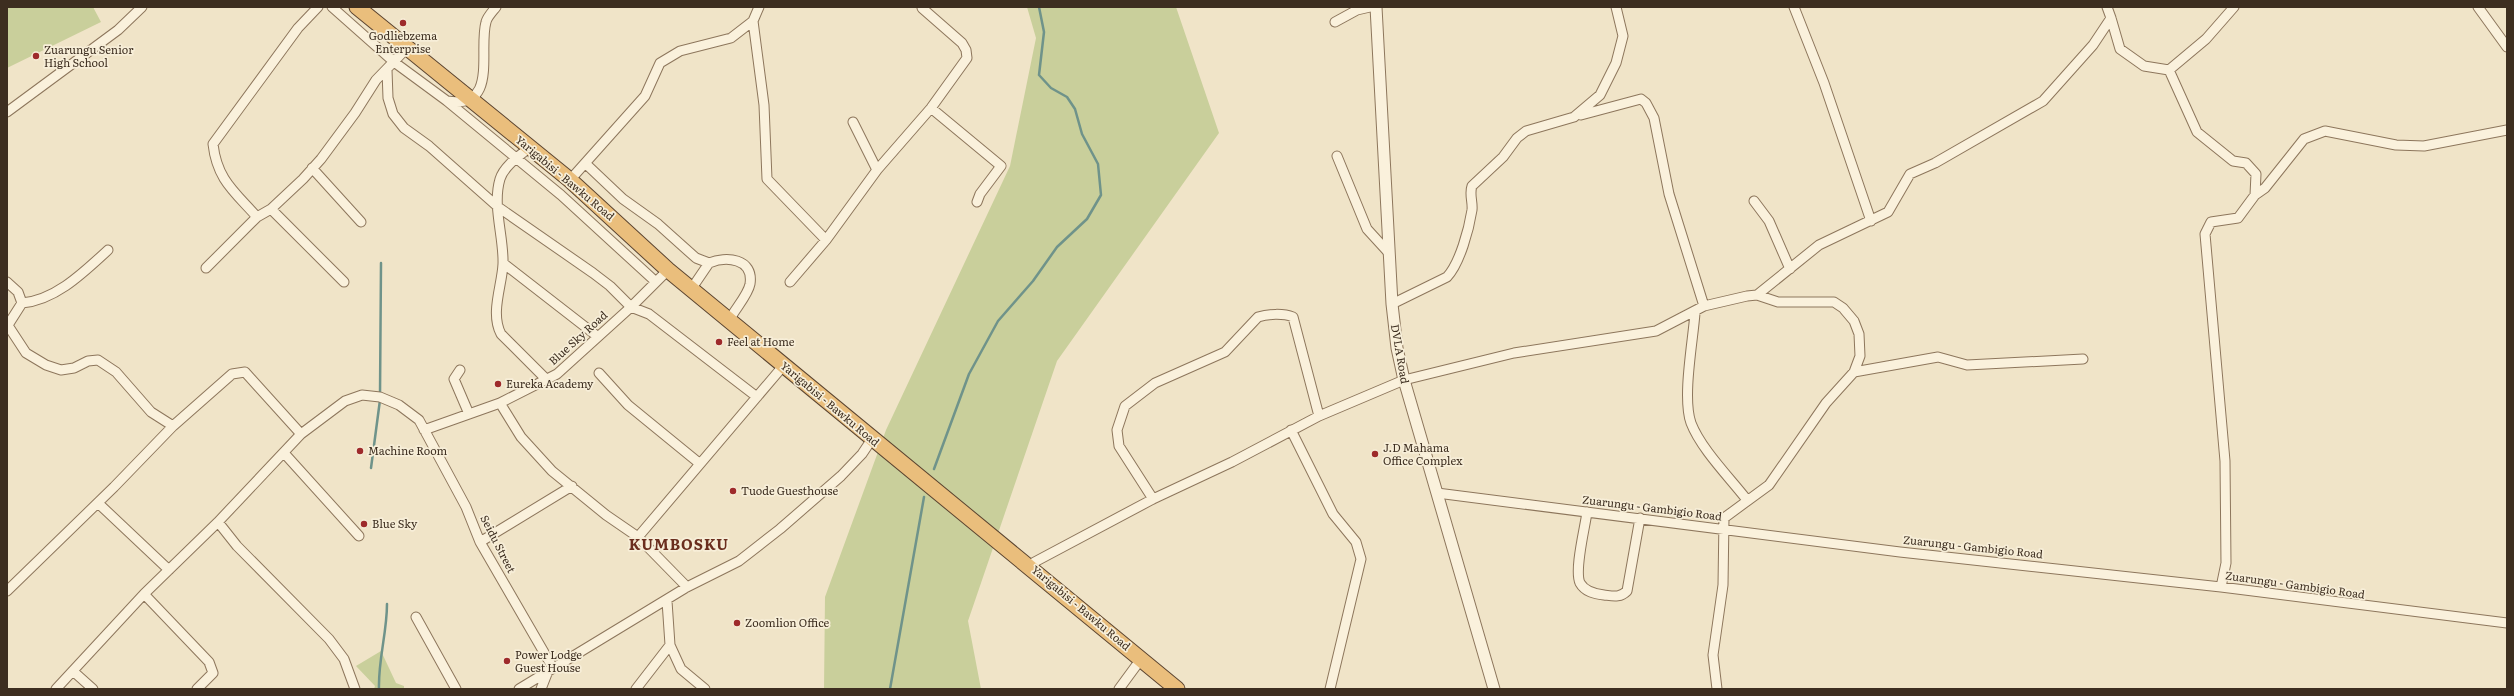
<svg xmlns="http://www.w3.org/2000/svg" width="2514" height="696" viewBox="0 0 2514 696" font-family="Literata,serif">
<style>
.green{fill:#c9cf9b}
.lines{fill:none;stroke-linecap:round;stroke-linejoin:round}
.stream{stroke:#6f938a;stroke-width:2.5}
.minor-casing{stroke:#8d765c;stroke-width:11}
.tertiary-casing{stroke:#8d765c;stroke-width:13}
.trunk-casing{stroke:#5b4430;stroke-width:17}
.minor{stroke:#faf1dc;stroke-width:9}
.tertiary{stroke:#faf1dc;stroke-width:11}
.trunk{stroke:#eabe7c;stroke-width:15}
.poi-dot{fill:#9e2a2b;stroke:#f7eed8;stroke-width:1.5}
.labels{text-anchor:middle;stroke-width:3.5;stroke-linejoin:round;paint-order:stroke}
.poi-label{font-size:11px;fill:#3d2e20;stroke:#f7eed8;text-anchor:start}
.street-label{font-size:11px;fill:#3d2e20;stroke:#f7eed8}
.district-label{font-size:15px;font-weight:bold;letter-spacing:1px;fill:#6b2e1e;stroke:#f7eed8}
</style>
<rect width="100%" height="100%" fill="#f0e4c8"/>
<path class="green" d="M7 7H93L101 22 7 68Z
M1027 7H1176L1219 133 1057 361 968 621 981 689H824L825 597 886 430 1010 166 1036 38Z
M381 651 396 683 404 686V689H374L375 686 356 666Z"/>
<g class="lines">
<path class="stream" d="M380 395 381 263
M371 468 380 400
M934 469 969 374 998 321 1033 281 1057 247 1087 219 1101 195 1098 164 1082 134 1075 109 1067 97 1051 88 1039 75 1044 32 1039 7
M379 689C378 660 387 633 387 604
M890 689 924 497"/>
<defs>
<path id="minor" d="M332 7 394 62 447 101C499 110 478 50 486 22 487 17 493 11 496 7
M759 7 753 21 764 105 767 179 826 240
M1794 7 1824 83 1871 221
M2478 7 2507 47
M2111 18 2120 49 2144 66 2169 70 2206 39 2234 7
M1335 22 1357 10 1370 7
M387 70 388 98 393 114 404 128 429 146 498 207 593 273 610 286 631 307 649 314 757 397
M2169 70 2197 132 2233 161 2246 163 2256 174 2255 195 2238 218 2211 222 2205 234 2225 461 2226 563 2221 587
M447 101 561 195 656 282
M931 108 1001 166 980 194 977 202
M7 112 118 30 142 7
M1581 115 1641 99 1646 103 1654 118 1669 194 1704 306
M853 122 877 170
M529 148C519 156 504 166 500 179 492 206 504 237 503 264 502 286 490 313 501 334L547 380
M1337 156 1367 229 1388 252
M586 164 623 199 658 224 696 258 709 263C726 256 754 258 750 284 748 295 735 309 730 319
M312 168 361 222
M570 180 645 96 660 63 680 51 731 38 753 21
M2255 195 2265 188 2304 139 2325 131 2396 145 2424 146 2507 130
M1754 201 1769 221 1790 269
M271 209 344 282
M257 217C235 192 217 180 213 144L298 28 318 7
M503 263 597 336
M206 268 257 217 271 209 303 179 321 159 355 113 376 80 406 49
M7 282 18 292 22 303 8 325
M790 282 826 240 877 170 931 108 967 58 966 50 962 43 922 8
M692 288 709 263
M1757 295 1819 245 1888 212 1910 174 1935 163 2043 101 2093 45 2111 18 2107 7
M22 303C56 300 84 272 108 250
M1392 304 1447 277C1460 263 1469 229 1472 210 1473 202 1469 194 1472 186L1503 157 1517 138 1526 131 1574 117 1600 95 1616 63 1623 36 1616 7
M1695 313C1693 341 1682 398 1691 423 1701 449 1730 478 1747 500
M7 324 26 353 46 365 61 370 74 368 88 361 98 360 116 372 151 412 173 426
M460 370 454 379 469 414
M1854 372 1938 357 1967 365 2083 359
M599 373 628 405 699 463
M500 403 521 437 552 471 606 515 638 537 687 587
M424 430 500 403 557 374 631 307 668 270
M1291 430 1333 514 1356 542 1361 559 1330 689
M284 453 359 536
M1437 493 1900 552 2221 587 2507 623
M1153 499 1119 446 1117 430 1125 406 1155 383 1225 352 1258 317C1268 314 1283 313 1293 317L1319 416
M98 503 169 570
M1587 512C1585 528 1574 570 1580 583 1585 592 1595 594 1604 595 1613 596 1620 598 1627 591L1640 518
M218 522 237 546 329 639 344 659 355 689
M638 537 784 365
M480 542 572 486
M1029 565 1153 499 1232 462 1319 416 1404 380 1514 353 1656 331 1704 306 1747 296 1757 295 1778 302H1834L1843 308 1854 321 1859 334 1860 356 1854 372 1826 403 1769 485 1724 518 1723 585 1713 655 1717 689
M7 591 114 487 173 426 232 374 245 372 301 434
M144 594 209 662 213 673 197 689
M416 617 456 689
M670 645 681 669 705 689
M74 672 93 689
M56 689 144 594 218 522 301 434 345 401 362 395 380 397 399 405 419 420 466 507 480 542 553 668
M519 689 687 587 739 561 780 529 841 476 862 454 872 439
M541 689 548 671
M636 689 670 645 667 601
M1119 689 1141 659"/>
<path id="tertiary" d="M1376 7 1392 304 1397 348 1404 380 1494 689"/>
<path id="trunk" d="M357 7 570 180 668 270 1177 689"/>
</defs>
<use href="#minor" class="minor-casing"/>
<use href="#tertiary" class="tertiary-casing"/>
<use href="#trunk" class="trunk-casing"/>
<use href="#minor" class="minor"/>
<use href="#tertiary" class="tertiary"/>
<use href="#trunk" class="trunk"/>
</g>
<g class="poi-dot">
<circle cx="403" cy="23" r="4"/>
<circle cx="36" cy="56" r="4"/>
<circle cx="719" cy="342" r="4"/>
<circle cx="498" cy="384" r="4"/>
<circle cx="360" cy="451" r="4"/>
<circle cx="1375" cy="454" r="4"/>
<circle cx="733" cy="491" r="4"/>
<circle cx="364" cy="524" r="4"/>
<circle cx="737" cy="623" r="4"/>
<circle cx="507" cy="661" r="4"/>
</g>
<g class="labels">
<g class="poi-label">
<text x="403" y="40" text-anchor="middle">Godliebzema<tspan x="403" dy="13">Enterprise</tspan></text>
<text x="44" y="54">Zuarungu Senior<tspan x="44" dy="13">High School</tspan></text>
<text x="727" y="346">Feel at Home</text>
<text x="506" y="388">Eureka Academy</text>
<text x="1383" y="452">J.D Mahama<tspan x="1383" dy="13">Office Complex</tspan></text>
<text x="368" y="455">Machine Room</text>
<text x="741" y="495">Tuode Guesthouse</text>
<text x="372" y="528">Blue Sky</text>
<text x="745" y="627">Zoomlion Office</text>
<text x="515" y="659">Power Lodge<tspan x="515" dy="13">Guest House</tspan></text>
</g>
<g class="street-label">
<text transform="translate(565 178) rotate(40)" y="4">Yarigabisi - Bawku Road</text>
<text transform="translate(578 338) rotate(-42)" y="4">Blue Sky Road</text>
<text transform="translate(1400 354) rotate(80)" y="4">DVLA Road</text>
<text transform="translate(830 404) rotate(40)" y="4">Yarigabisi - Bawku Road</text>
<text transform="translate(1652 508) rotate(7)" y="4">Zuarungu - Gambigio Road</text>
<text transform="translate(498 544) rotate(63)" y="4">Seidu Street</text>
<text transform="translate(1973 547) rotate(6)" y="4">Zuarungu - Gambigio Road</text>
<text transform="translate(2295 585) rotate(8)" y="4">Zuarungu - Gambigio Road</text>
<text transform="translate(1081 608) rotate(40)" y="4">Yarigabisi - Bawku Road</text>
</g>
<g class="district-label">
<text x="679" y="550">KUMBOSKU</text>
</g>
</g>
<rect width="2514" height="696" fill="none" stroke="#3d2e20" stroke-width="16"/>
</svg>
